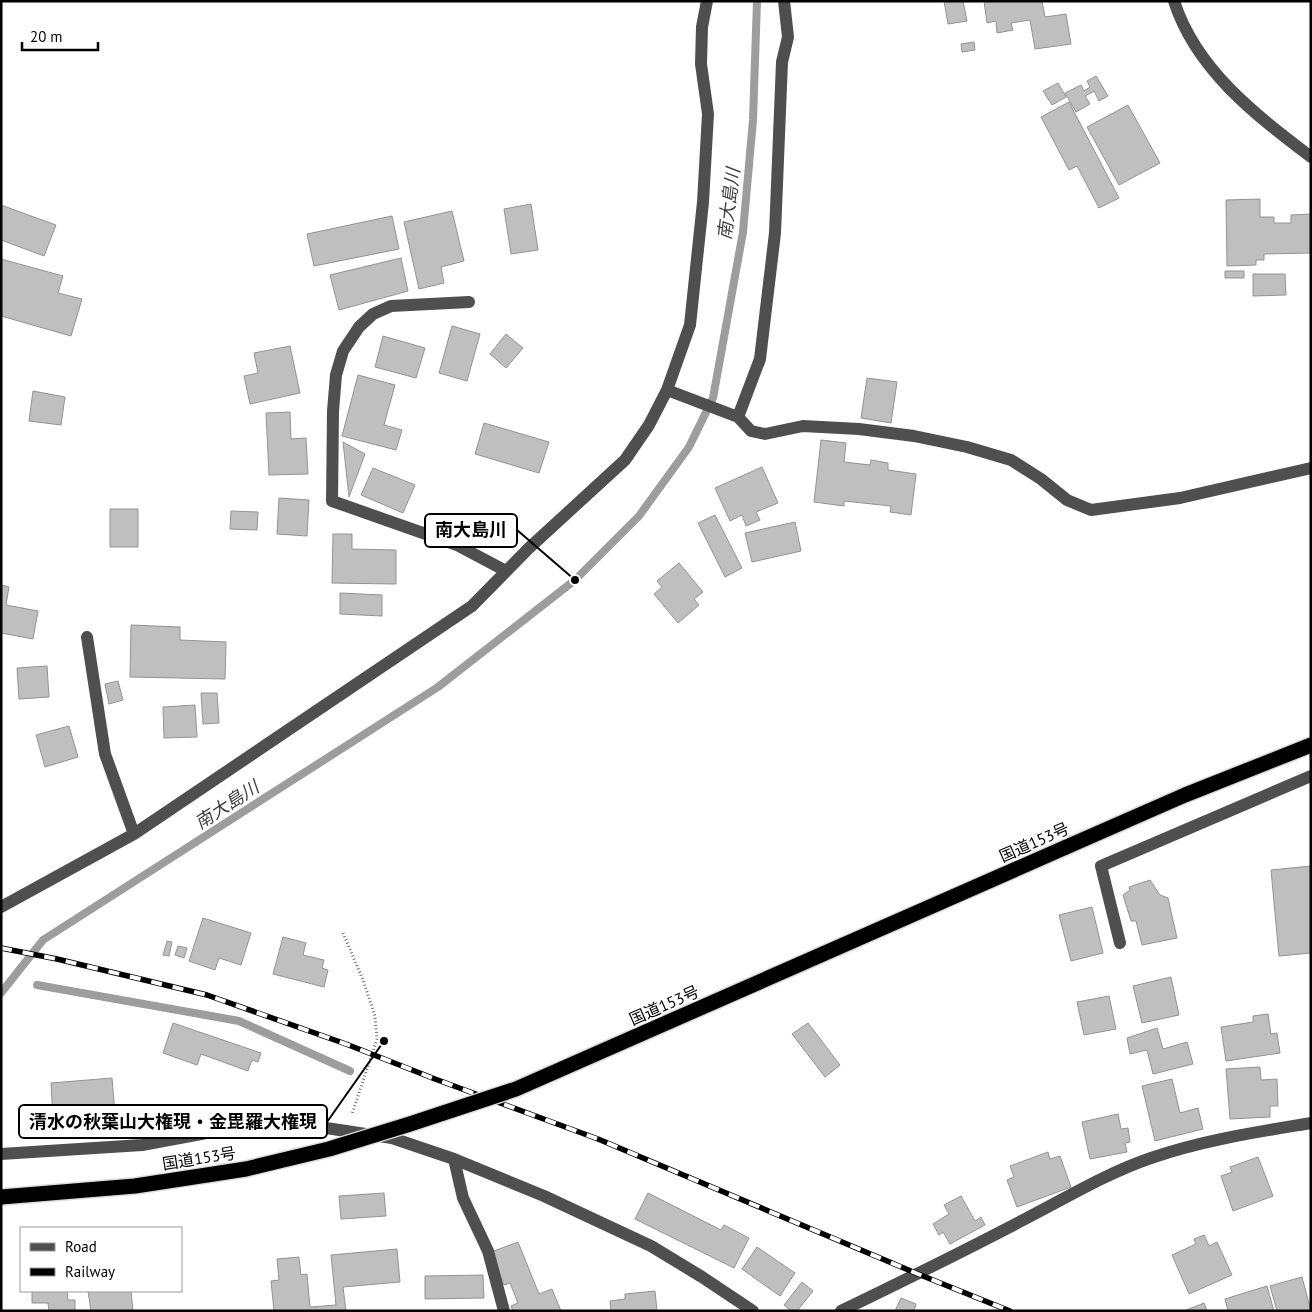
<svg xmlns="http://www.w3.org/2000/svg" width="1312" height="1312" viewBox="0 0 1312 1312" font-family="'PT Sans','Noto Sans JP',sans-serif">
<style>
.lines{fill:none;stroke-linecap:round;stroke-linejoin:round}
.stream{stroke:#9d9d9d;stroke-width:8}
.building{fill:#bfbfbf;stroke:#939393}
.highway-casing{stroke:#dbdbdb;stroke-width:18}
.path{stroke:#717171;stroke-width:3;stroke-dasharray:1 2.5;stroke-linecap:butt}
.minor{stroke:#4f4f4f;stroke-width:12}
.highway{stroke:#000;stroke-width:15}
.rail-casing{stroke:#000;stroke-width:5.5}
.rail{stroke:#fff;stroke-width:4;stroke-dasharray:11;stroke-linecap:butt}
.highway-bridge-casing{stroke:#dbdbdb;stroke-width:18;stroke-linecap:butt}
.highway-bridge{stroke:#000;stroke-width:15}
.labels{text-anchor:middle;stroke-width:4;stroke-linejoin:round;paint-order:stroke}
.street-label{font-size:16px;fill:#000;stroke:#fff}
.water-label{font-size:18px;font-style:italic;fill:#3e3e3e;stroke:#fff}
.leader{fill:none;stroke:#000;stroke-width:2}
.callout-dot{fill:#000;stroke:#fff;stroke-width:2}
.callout{fill:#fff;stroke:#000;stroke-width:2}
.callout-label{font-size:18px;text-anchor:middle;font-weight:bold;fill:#000}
</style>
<rect width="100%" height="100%" fill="#fff"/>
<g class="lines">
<path class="stream" d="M37 985 239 1021 350 1071
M1 993 43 940 438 687 575 580 639 516 689 447 713 398 743 232 753 120 757 1"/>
</g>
<path class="building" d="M944 1H963L967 21 948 24Z
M984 1H1042L1045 17 1066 14 1071 44 1035 49 1030 20 1011 23 1013 30 997 33 996 21 987 23Z
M974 42 975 50 962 52 961 44Z
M1096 76 1108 96 1099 101 1094 91 1085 96 1090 104 1076 112 1065 93 1081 85 1084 91 1090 87 1087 81Z
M1058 83 1066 97 1052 105 1043 91Z
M1069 102 1119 198 1099 208 1077 166 1069 170 1041 117Z
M1128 105 1160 163 1119 185 1087 127Z
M1260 199V217H1274V223H1291V215L1311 214V253L1264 254V260H1256V265L1227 266 1226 200Z
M531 204 538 250 511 254 504 209Z
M1 205 56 225 44 256 1 240Z
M452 211 464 261 441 267 444 283 419 289 404 222Z
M392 216 399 249 314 266 307 234Z
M401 258 408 291 339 310 330 275Z
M1 259 63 276 58 293 82 299 71 336 1 316Z
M1225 271H1244V278H1225Z
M1253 274H1285L1286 295 1253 296Z
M452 326 480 334 467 381 439 373Z
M506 334 523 348 506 368 490 354Z
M383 336 425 348 416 378 375 367Z
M290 346 300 393 250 404 244 376 258 373 254 353Z
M358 375 395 385 384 425 402 430 396 450 342 436Z
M867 378 897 382 891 423 861 418Z
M33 391 65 397 61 425 29 421Z
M290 412 291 439 306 438 308 474 269 475 266 413Z
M484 423 549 442 539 473 475 454Z
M821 440 846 443 844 462 870 465 871 460 888 463V470L916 474 911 515 890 512 891 506 844 501V506L814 502Z
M343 442 365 454 349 497Z
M762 467 778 503 756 512 760 520 746 526 742 515 730 521 715 488Z
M373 468 415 485 403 513 361 495Z
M279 498 309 500 307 536 277 534Z
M110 509H138V547H110Z
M231 511 258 512 257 530 230 529Z
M715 515 742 568 725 577 698 523Z
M795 522 801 551 752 562 745 533Z
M333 534H352V549L396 550V584L332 583Z
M679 563 703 592 694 599 699 605 678 623 654 594 662 587 657 581Z
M1 585 9 587 6 605 38 611 33 639 1 633Z
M340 593 382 595V616L340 614Z
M131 625 180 627V640L226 642 225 679 130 677Z
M47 666 49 697 19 699 17 668Z
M118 681 123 700 109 704 105 684Z
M201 693H217L219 723 203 724Z
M195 705 197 737 164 738 163 707Z
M69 726 78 757 45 767 36 735Z
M1311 866V953L1279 956 1271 870Z
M1150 880 1160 895 1168 898 1177 938 1142 945 1136 921H1131L1123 895 1130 890 1129 887Z
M1092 907 1103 953 1071 961 1059 915Z
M203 918 251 933 241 965 219 958 215 970 189 961Z
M283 937 306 943 303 955 324 960 322 968 328 970 324 987 273 974Z
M167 941 172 942 169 956 163 955Z
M178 946 187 948 184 958 175 955Z
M1171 977 1179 1015 1142 1023 1133 986Z
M1109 996 1116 1029 1084 1035 1077 1002Z
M1268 1014 1271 1034 1277 1033 1280 1053 1226 1061 1221 1027 1253 1022V1016Z
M173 1023 261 1053 258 1062 252 1060 248 1071 201 1054 197 1065 163 1053Z
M808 1023 840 1065 825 1077 792 1034Z
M1157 1028 1163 1049 1187 1042 1193 1064 1153 1074 1147 1050 1130 1054 1127 1038Z
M1260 1067 1261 1080 1277 1079 1278 1106H1270V1117L1230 1119 1226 1069Z
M112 1078 115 1114 53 1119 51 1083Z
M1172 1079 1180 1113 1198 1108 1203 1129 1155 1141 1142 1086Z
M1118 1114 1121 1129 1128 1128 1130 1142 1125 1143 1127 1152 1090 1159 1082 1122Z
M1048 1152 1050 1159 1060 1156 1071 1187 1017 1207 1007 1180 1014 1177 1010 1166Z
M1258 1157 1273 1196 1233 1211 1221 1176 1232 1172 1230 1167Z
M384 1193 386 1216 341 1219 339 1196Z
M648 1193 721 1230 724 1225 749 1238 734 1268 635 1219Z
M961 1196 975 1221 981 1217 985 1225 950 1244 943 1232 939 1235 933 1224 949 1214 944 1205Z
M1204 1235 1209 1246 1217 1242 1232 1275 1189 1294 1172 1255 1196 1244 1194 1239Z
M518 1242 539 1294 552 1289 561 1311H513L511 1306 518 1303 510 1283 504 1285 491 1252Z
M757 1247 795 1273 780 1296 742 1269Z
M397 1249 400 1282 343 1287 346 1311H274L271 1281 279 1280 277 1259 299 1257 301 1275 307 1274 310 1307 336 1305 331 1255Z
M483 1275 484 1298 425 1299V1276Z
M1302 1277 1311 1311H1277L1270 1286Z
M802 1282 813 1291 797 1311H791L784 1305Z
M1267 1286 1274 1311H1228L1225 1299Z
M32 1291H67L68 1300H75V1311H49L48 1303H32Z
M88 1291H131L133 1311H91Z
M655 1291 657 1311H611L610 1301 625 1299V1294Z
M901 1298 916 1304 914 1311H895Z
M1204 1303 1207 1311H1184Z"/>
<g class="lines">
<defs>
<path id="highway" d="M1064 848 1185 795 1311 745"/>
</defs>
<use href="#highway" class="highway-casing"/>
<path class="path" d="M343 933 363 980 375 1016 377 1039 352 1114"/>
<path class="minor" d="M1174 1C1196 70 1256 115 1311 157
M469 302 391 306 373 314 359 327 343 351 336 375 333 411 332 501 457 545 506 571
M667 390 738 417 751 431 765 434 803 426 859 429 914 436 967 447 1011 460 1041 479 1067 500 1091 510 1180 498 1311 468
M738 417 760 359 775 233 782 62 788 37 784 1
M87 637 105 754 134 834
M1 907 134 834 472 606 529 548 625 460 649 425 667 390 690 325 703 202 708 114 701 64 702 27 707 1
M1120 943 1101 866 1311 776
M1 1154 142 1145 228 1129 271 1125 313 1126 392 1138 454 1159 544 1196 651 1246 702 1277 753 1311
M454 1159 463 1198 488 1251 504 1311
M841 1311C903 1281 964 1251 1025 1219 1066 1198 1107 1173 1151 1158 1203 1140 1257 1132 1311 1123"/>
<use href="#highway" class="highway"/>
<defs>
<path id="rail" d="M1 948 57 959 207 995 346 1044 435 1079 598 1139 918 1274 1010 1311"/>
</defs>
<use href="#rail" class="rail-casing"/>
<use href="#rail" class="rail"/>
<defs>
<path id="highway-bridge" d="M1 1197 135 1186 246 1169 329 1149 410 1124 516 1089 1064 848"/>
</defs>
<use href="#highway-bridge" class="highway-bridge-casing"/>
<use href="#highway-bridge" class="highway-bridge"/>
</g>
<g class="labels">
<g class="street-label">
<text transform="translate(1034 842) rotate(-24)" y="6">国道153号</text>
<text transform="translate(664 1005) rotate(-24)" y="6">国道153号</text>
<text transform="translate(199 1158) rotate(-9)" y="6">国道153号</text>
</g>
<g class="water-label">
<text transform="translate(729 204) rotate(-83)" y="6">南大島川</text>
<text transform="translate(227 805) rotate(-33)" y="6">南大島川</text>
</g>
</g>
<path class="leader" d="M575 580L517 530M384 1041L327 1122"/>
<g class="callout-dot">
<circle cx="575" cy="580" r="5"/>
<circle cx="384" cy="1041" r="5"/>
</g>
<g class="callout">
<rect x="425" y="514" width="92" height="33" rx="5"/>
<rect x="19" y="1105" width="308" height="33" rx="5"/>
</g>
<g class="callout-label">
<text x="471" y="536">南大島川</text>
<text x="173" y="1128">清水の秋葉山大権現・金毘羅大権現</text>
</g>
<rect width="1312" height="1312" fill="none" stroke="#000000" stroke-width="5"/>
<rect x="20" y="1227" width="162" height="65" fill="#ffffff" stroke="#999999"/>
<rect x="30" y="1243" width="25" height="8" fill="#4f4f4f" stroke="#999999"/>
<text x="65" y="1252" font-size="15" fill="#000000">Road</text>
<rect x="30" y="1268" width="25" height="8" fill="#000000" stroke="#999999"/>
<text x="65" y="1277" font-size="15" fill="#000000">Railway</text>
<path d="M22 42v8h76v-8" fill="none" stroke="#000000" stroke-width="2.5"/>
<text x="30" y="42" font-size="15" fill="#000000" stroke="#ffffff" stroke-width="4" paint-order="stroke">20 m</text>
</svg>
